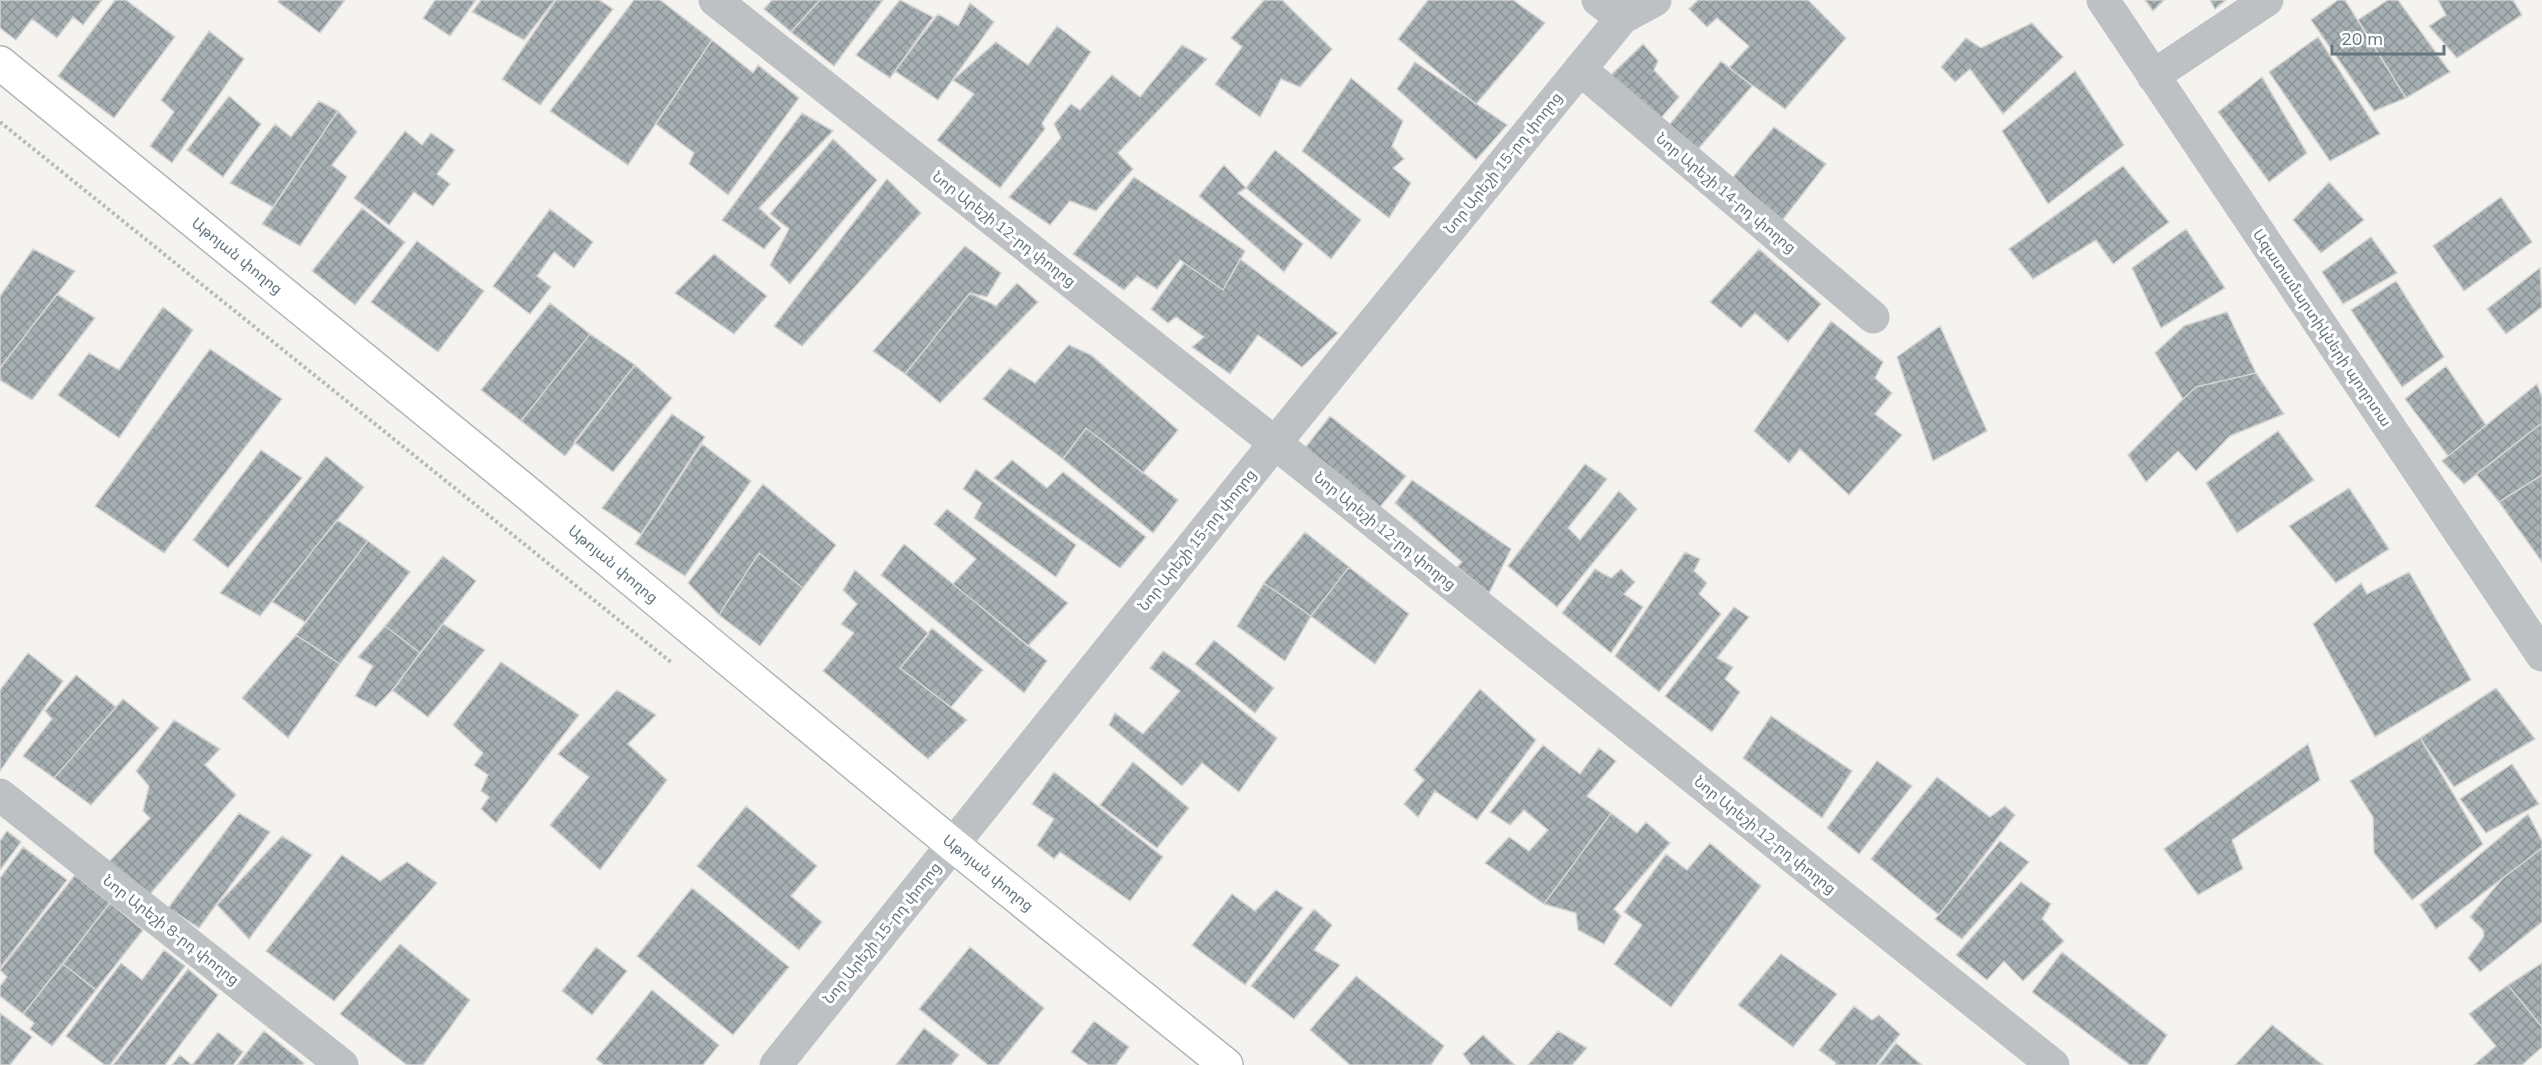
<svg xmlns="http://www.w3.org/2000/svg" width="2542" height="1065" viewBox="0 0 2542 1065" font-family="Mulish,'Noto Sans Armenian',sans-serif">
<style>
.building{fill:url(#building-cross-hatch);stroke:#d5d4d3;stroke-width:1.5}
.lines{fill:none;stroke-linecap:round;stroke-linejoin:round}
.major-casing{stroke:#b0b5b8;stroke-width:36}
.path{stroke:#b7babc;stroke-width:4;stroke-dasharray:3 3;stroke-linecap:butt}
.minor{stroke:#bdc1c4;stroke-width:33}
.major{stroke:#fff;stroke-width:33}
.labels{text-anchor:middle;stroke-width:6;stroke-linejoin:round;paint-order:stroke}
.street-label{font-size:15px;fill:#64767f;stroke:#fff}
</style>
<defs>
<pattern id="building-cross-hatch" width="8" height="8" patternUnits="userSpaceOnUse" patternTransform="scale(1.5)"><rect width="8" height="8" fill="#a6afb2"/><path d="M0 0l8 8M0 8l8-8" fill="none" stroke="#8b9396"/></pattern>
</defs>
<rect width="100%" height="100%" fill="#f4f3f0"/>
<path class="building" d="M0 0H102L83 25 73 17 57 38 32 19 16 40 0 28Z
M115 0H126L175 37 114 118 58 76Z
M279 0H345L320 33 278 2Z
M435 0H476L450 36 423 18Z
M481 0H555L524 40 472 12Z
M556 0H599L613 9 540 105 502 79Z
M634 0H660L712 40 628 165 550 111Z
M772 0H820L791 32 764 9Z
M820 0H883L834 66 791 32Z
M900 0 933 17 890 78 856 55Z
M1264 0H1282L1332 49 1300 87 1281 79 1260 117 1215 84 1242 47 1231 38Z
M1428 0H1513L1545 23 1476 104 1398 39Z
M1698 0H1808L1846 38 1785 109 1729 68 1749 46 1717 18 1707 27 1689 9Z
M2145 0H2164L2153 11Z
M2210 0H2226L2215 9Z
M2338 0H2345L2406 98 2374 111 2311 20Z
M2388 0H2398L2450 72 2406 98 2358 20Z
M2438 0H2513L2522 15 2457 58 2429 26 2446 15Z
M970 3 994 22 938 100 895 71 938 14 958 26Z
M2032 23 2063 57 2003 114 1970 69 1955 82 1941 67 1966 38 1981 48Z
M1057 26 1091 52 1042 123 1045 129 1000 188 937 140 974 94 953 80 996 42 1028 65Z
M209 31 244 59 172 163 150 146 174 112 161 100Z
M2318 37 2380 134 2330 161 2269 72Z
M712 40 753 73 758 65 799 98 728 195 689 164 694 153 656 124Z
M1643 44 1658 61 1654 70 1679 97 1661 118 1609 77Z
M1182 45 1207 59 1118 153 1133 169 1096 211 1070 201 1050 225 1009 197 1061 138 1054 124 1071 104 1080 110 1112 75 1140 97Z
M1721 61 1752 86 1694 154 1666 129Z
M1415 62 1507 125 1476 160 1397 89Z
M2075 71 2124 145 2048 204 2002 131Z
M2262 77 2307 153 2269 182 2218 112Z
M1351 78 1403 121 1392 146 1404 159 1393 168 1411 183 1389 218 1302 151Z
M229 96 261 124 223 177 187 150Z
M319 101 338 111 273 207 230 183 275 124 291 137Z
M338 111 357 132 332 165 347 177 300 246 262 224Z
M802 113 833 131 759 208 781 228 764 249 722 220Z
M1774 127 1826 164 1781 222 1733 177Z
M405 131 422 145 431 133 455 150 437 174 450 184 433 206 414 192 389 225 354 198Z
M833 139 877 180 790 284 770 265 789 229 770 214Z
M1275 150 1361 220 1331 259 1246 188Z
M1224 165 1246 188 1238 193 1303 244 1284 272 1199 196Z
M2123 166 2169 222 2113 264 2096 240 2033 279 2009 249Z
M1134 177 1245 251 1223 290 1180 260 1157 289 1137 276 1124 290 1073 254Z
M887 179 921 213 802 346 774 326Z
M2329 182 2364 220 2321 253 2293 220Z
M2501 197 2532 242 2464 291 2433 246Z
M362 208 405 242 355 305 312 271Z
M550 209 593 242 574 268 554 252 537 276 551 287 530 314 493 286Z
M2186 229 2225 288 2161 328 2132 268Z
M2371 237 2397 273 2343 304 2322 272Z
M417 241 484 291 438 352 371 302Z
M965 246 1001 273 987 297 970 293 905 374 873 351Z
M33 249 75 271 0 368V296Z
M1759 249 1821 304 1788 342 1755 313 1741 328 1710 302Z
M714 254 767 296 734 334 675 293Z
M1240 259 1338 333 1302 367 1258 335 1230 374 1192 347 1204 337 1176 317 1168 323 1151 309 1184 263 1223 290Z
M2540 268 2542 307 2506 334 2487 309Z
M2396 281 2444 357 2402 387 2351 310Z
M1017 283 1038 302 940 403 905 374 970 293 996 306Z
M57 294 95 318 32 400 0 380V368Z
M550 303 590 334 521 421 481 390Z
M163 307 193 330 119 438 58 395 89 353 119 370Z
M2227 312 2256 373 2196 387 2183 399 2155 353 2184 326Z
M1831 321 1883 362 1875 378 1892 393 1875 414 1902 435 1849 495 1800 449 1789 463 1754 431Z
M1940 326 1987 431 1933 461 1897 357Z
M590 334 635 365 565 456 521 421Z
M1069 345 1091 355 1178 430 1143 473 1086 428 1063 459 983 399 1010 368 1035 383Z
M210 349 282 399 164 553 95 506Z
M635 365 672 398 613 472 574 442Z
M2446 366 2486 425 2448 456 2405 399Z
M2256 373 2284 414 2230 436 2196 471 2178 451 2146 482 2128 455 2183 399 2196 387Z
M2537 384 2542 397V423L2464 484 2442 461Z
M672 414 705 437 641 534 602 508Z
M1330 416 1406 476 1379 508 1305 448Z
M2542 423V475L2499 502 2476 474Z
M1086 428 1178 500 1153 533 1063 459Z
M2278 431 2314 480 2237 533 2206 483Z
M702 444 751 481 685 576 635 544Z
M261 450 302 478 228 568 193 540Z
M326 456 364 487 260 616 220 593Z
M1012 460 1047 488 1063 472 1146 537 1120 568 994 478Z
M1585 464 1607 479 1568 528 1580 540 1619 491 1637 509 1557 607 1508 566Z
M976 469 1076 545 1056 577 974 518 982 503 963 489Z
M2542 475V562L2499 502Z
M1412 480 1511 549 1489 593 1457 567 1462 562 1395 503Z
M763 484 836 545 803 588 759 553 719 615 688 583Z
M2349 488 2389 549 2336 583 2289 526Z
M947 509 1068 603 1028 646 953 584 976 559 934 524Z
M337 520 368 541 305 622 272 602Z
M1305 532 1349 567 1311 616 1264 583Z
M368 541 410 572 340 664 296 635Z
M904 544 1047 661 1024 693 881 575Z
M1685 552 1700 559 1694 571 1707 583 1699 594 1721 614 1659 692 1615 656Z
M759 553 803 588 760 646 719 615Z
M443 556 476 581 420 653 385 626Z
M1349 567 1409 614 1375 664 1311 616Z
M1595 569 1611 578 1621 569 1635 582 1624 594 1643 607 1611 653 1562 613Z
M855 570 929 634 900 668 967 720 928 759 823 671 854 633 841 624 857 604 843 590Z
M2409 572 2471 680 2375 737 2313 624 2361 583 2367 594Z
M1264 583 1311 616 1285 661 1237 626Z
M1734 607 1749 617 1717 658 1733 667 1725 679 1740 692 1712 732 1665 696Z
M443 624 485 650 428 717 392 690Z
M385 626 420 653 397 685 376 707 355 696 373 666 358 657Z
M932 628 983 670 951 707 900 668Z
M296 635 340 664 288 738 242 698Z
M1214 640 1274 688 1255 713 1195 664Z
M1163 651 1189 668 1277 738 1239 792 1202 763 1182 786 1109 725 1115 713 1143 734 1180 691 1150 668Z
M28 653 63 681 0 771V690Z
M501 662 579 715 496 823 481 809 489 797 481 791 488 775 474 765 483 753 453 725Z
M76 675 116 707 54 778 23 756 52 719 45 711Z
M2496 688 2535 739 2454 787 2420 738Z
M1480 689 1536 740 1477 820 1435 791 1418 817 1404 804 1424 780 1414 770Z
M617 690 656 715 628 744 667 780 600 870 550 825 589 777 558 754Z
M123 699 159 728 91 805 54 778Z
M1771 716 1852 771 1822 818 1743 758Z
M174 720 220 749 205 765 236 795 150 894 108 863 150 818 143 811 149 786 136 771Z
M2420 738 2483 844 2412 900 2374 853 2373 817 2350 781Z
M2308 744 2320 780 2232 840 2243 869 2198 895 2164 849Z
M1543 745 1580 774 1599 748 1616 761 1587 796 1611 813 1544 904 1485 863 1509 837 1529 851 1548 830 1524 810 1510 825 1490 812Z
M1877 761 1912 786 1859 854 1827 828Z
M1133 762 1189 808 1157 848 1100 805Z
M2512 764 2539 804 2486 833 2460 799Z
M1054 772 1163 857 1130 901 1060 852 1054 859 1037 845 1054 819 1032 804Z
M1937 777 1990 817 2005 806 2015 815 1939 915 1871 859Z
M746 806 817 866 791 896 822 922 799 950 697 866Z
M239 813 270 832 199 928 168 908Z
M1611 813 1637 833 1646 822 1670 843 1614 909 1621 916 1604 944 1578 930 1576 913 1544 904Z
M2528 814 2542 841V848L2436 929 2420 905Z
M7 831 21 842 0 870V841Z
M282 836 312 855 249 939 217 905Z
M2000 841 2029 862 1962 939 1935 919Z
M1710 843 1761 886 1671 1007 1614 964 1642 925 1624 912 1666 854 1687 870Z
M23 847 67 880 0 968V878Z
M2542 848V922L2480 972 2468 958 2484 936 2483 930 2470 917 2502 879Z
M342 855 380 881 407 862 437 883 334 1001 266 951Z
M75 875 110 903 23 1014 0 996V986L7 977 0 970Z
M2021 882 2051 904 2042 919 2064 941 2023 981 2004 961 1987 980 1956 955Z
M692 888 789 967 733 1035 637 956Z
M1276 890 1303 908 1245 985 1192 945 1232 894 1255 911Z
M110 903 143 930 96 990 63 964Z
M1314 909 1332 925 1314 950 1340 965 1294 1019 1251 986Z
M400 944 470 1000 423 1065H407L340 1014Z
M596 947 627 971 592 1015 562 991Z
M970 947 1044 1008 998 1065H988L919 1009Z
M164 950 185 966 110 1065H105L66 1036 121 963 142 980Z
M2062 952 2167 1035 2147 1065H2130L2032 992Z
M1781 954 1837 994 1793 1047 1738 1005Z
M2542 963V1027L2508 985Z
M63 964 96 990 52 1046 30 1029 34 1023 23 1014Z
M188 969 218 995 165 1065H113Z
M1356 976 1444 1046 1431 1065H1350L1310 1030Z
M2508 985 2542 1027V1047L2522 1065H2474L2496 1046 2469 1014Z
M652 990 719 1045 703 1065H604L596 1059Z
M1854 1006 1872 1020 1879 1015 1900 1034 1876 1065H1835L1836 1063 1819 1050Z
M0 1013 32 1037 10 1065H0Z
M1094 1021 1129 1047 1116 1065H1089L1071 1052Z
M2272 1025 2323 1065H2235Z
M924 1028 959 1055 951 1065H896Z
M264 1031 304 1063 302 1065H237Z
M1558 1031 1587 1048 1572 1065H1528Z
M218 1032 243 1052 233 1065H172L180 1055 192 1065Z
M1483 1035 1515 1065H1471L1463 1054Z
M1896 1043 1922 1065H1879Z"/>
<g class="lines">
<defs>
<path id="major" d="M0 63 520 487 953 845 1226 1065"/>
</defs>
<use href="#major" class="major-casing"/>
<path class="path" d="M0 122 672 663"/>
<path class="minor" d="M715 0 1275 443 2053 1065
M1598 0 1622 18
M2103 0 2542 655
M1580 69 1873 317
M2153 76 2267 0
M0 795 342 1065
M776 1065 1275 443 1622 18 1655 0"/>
<use href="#major" class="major"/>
</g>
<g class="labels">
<g class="street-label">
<text transform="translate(1503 163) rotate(-51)" y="5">Նոր Արեշի 15-րդ փողոց</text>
<text transform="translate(1726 193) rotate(40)" y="5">Նոր Արեշի 14-րդ փողոց</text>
<text transform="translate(1004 229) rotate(38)" y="5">Նոր Արեշի 12-րդ փողոց</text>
<text transform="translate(237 256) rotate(39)" y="5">Աթոյան փողոց</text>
<text transform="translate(2322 328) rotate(56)" y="5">Ազատամարտիկների պողոտա</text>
<text transform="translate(1385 531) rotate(39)" y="5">Նոր Արեշի 12-րդ փողոց</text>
<text transform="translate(1197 540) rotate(-51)" y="5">Նոր Արեշի 15-րդ փողոց</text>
<text transform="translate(613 564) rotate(40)" y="5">Աթոյան փողոց</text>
<text transform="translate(1765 835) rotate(39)" y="5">Նոր Արեշի 12-րդ փողոց</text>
<text transform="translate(988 873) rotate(39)" y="5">Աթոյան փողոց</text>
<text transform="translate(171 930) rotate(38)" y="5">Նոր Արեշի 8-րդ փողոց</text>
<text transform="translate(882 933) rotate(-51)" y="5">Նոր Արեշի 15-րդ փողոց</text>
</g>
</g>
<path d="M2332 45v9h112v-9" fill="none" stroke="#64767f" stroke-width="3"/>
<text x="2341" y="45" font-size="18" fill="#64767f" stroke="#ffffff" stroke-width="4.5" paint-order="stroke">20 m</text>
</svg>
